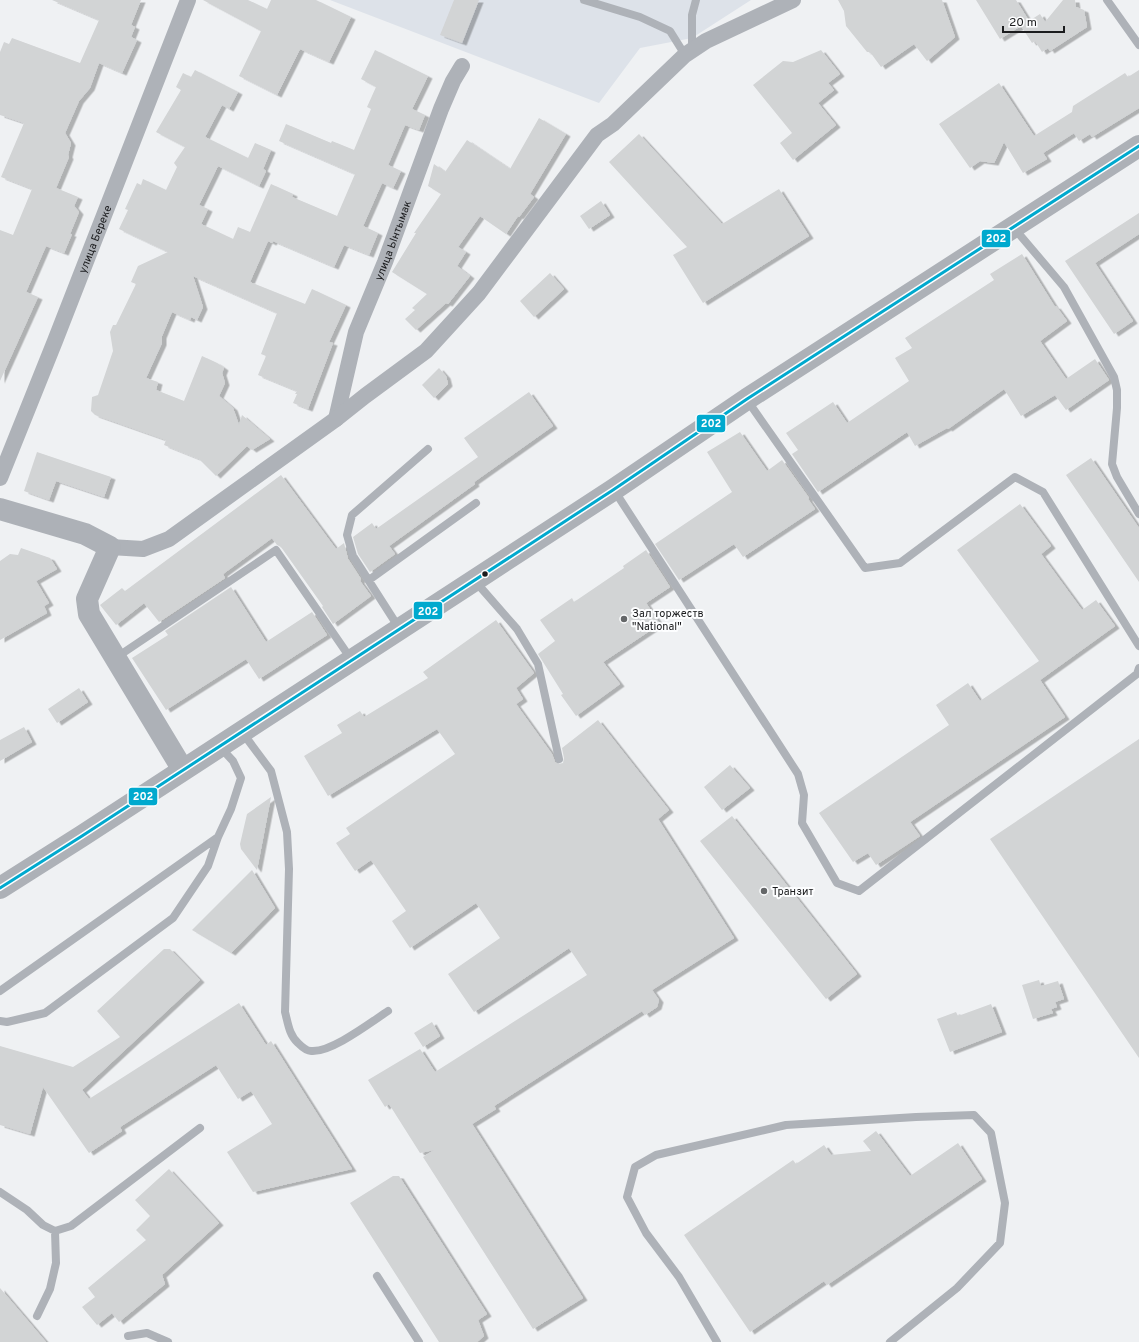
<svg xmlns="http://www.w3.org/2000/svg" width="1139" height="1342" viewBox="0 0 1139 1342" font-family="Overpass,sans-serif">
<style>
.built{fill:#dde2e9}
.building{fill:#d2d4d5;filter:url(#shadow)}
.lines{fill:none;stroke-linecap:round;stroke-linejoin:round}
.lane{stroke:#aeb2b8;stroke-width:8}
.street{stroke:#aeb2b8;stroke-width:16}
.secondary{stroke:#adb1b7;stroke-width:22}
.bus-1-casing{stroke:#fdfeff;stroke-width:6}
.bus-1{stroke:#00a9ce;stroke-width:3}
.bus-dot{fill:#1b1c1e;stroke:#fdfeff;stroke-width:1.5}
.poi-dot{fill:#656769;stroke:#fdfeff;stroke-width:1.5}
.labels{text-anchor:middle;stroke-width:4;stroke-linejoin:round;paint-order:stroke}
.street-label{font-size:11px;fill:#1b1c1e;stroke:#fdfeff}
.poi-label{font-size:11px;fill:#1b1c1e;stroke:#fdfeff;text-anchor:start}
.line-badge{stroke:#fdfeff;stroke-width:1.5}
.badge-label{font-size:11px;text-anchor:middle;font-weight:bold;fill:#fff}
</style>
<defs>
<filter id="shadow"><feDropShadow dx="4.5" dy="2.5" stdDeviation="0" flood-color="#0004"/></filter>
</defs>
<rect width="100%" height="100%" fill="#eff1f3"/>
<path class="built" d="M330 0H751L692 38 640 48 599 103Z"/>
<path class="building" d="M52 0H141L131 25 135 27 131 37 137 40 122 73 99 63 90 88 79 101 65 133 71 143 68 155 69 157 56 188 78 197 74 206 79 212 70 234H72L64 253 46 246 26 292 38 297 0 381V230L13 235 32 189 1 177 24 123 0 115V52L4 42 9 44 12 38 80 63 99 20Z
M203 0H248L267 9 271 0H316L351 17 329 62 300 49 277 95 239 76 261 31Z
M454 0H479L462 43 440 35Z
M838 0H942L955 37 927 61 914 44 881 67 870 52H867L846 26 844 11Z
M976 0H1016L1029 21 1040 14 1045 22 1063 0H1075L1076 7 1084 10 1087 27 1050 51 1048 48 1042 52 1035 41 1032 43 1021 26 1000 39Z
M375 50 428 76 412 109 425 115 419 130 405 125 388 165 401 171 393 188 382 183 363 226 378 233 369 255 344 245 334 267 273 241 272 243 268 241 250 282 305 304 312 289 346 305 329 342 333 343 308 409 293 403 297 394H295L297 391 258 375 266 356 261 354 277 313 193 276 203 307 197 320 191 317 190 320 172 312 162 336V343L146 378 158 382 156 390 184 401 202 356 217 363 224 368 222 373 225 383 219 396 233 408 239 425 242 415 270 439 252 450 247 446 216 476 199 459 164 445 166 440 95 415 91 411 92 397 98 395 113 351 110 332 113 325H116L136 284 131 282 138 266 168 252 119 229 128 210 125 209 137 183 141 185 143 179 166 190 177 167 174 163 185 147 156 132 181 90 176 87 183 73 191 77 195 70 238 92 229 109 222 105 205 137 248 158 255 143 271 150 263 169 266 171 259 186 218 166 199 205 208 209 201 224 233 239 238 227 250 232 271 184 293 194 292 197 337 216 355 174 279 141 286 124 331 143 332 141 354 150 371 109 367 107 376 87 361 79Z
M821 50 840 74 828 83 834 90 818 103 836 125 793 160 780 143 792 133 753 85 783 61 793 62Z
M1139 70V108L1092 137 1090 134 1079 141 1074 133 1043 153 1047 159 1023 173 1004 142 994 163 980 161 970 168 939 124 999 83 1034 136 1072 112 1073 106 1125 73 1128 77Z
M539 118 566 134 530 194 534 197 519 217 518 216 506 234 480 216 458 247 466 252 457 266 470 276 448 304 446 303 416 330 405 319 415 310 412 308 427 294 392 272 416 233H414L441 194 428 186 434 164 445 172 467 140 510 169Z
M639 134 722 224 779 189 809 236 703 303 673 255 687 247 609 162Z
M601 201 610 215 589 229 580 216Z
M1139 213V234L1095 263 1133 321 1114 334 1065 261Z
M1022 254 1055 307 1056 306 1067 321 1040 341 1066 379 1095 359 1109 380 1066 410 1055 395 1021 416 1004 389 948 429 947 428 915 446 907 432 818 492 792 454 798 450 786 433 833 402 847 423 909 381 895 358 912 348 905 338 994 280 990 274Z
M550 273 564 289 534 317 520 301Z
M439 368 446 376 448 384 434 398 422 385Z
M529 392 553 426 474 482 475 484 389 546 395 554 370 572 358 554 353 537 372 523 376 529 478 457 464 438Z
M740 432 767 471 782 460 809 498 808 499 815 509 743 557 734 544 679 580 655 544 732 492 707 452Z
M37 452 111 477 104 497 56 481 49 500 24 491Z
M1091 458 1139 528V582L1066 475Z
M281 475 336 549 344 543 348 559 361 579 360 581 371 596 333 624 322 607 323 606 281 547 277 545 272 538 223 574 225 578 159 622 144 603 116 625 100 605 122 588 125 591Z
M1020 504 1051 546 1041 554 1082 610 1096 600 1115 626 1040 680 1065 717 910 822 920 836 876 865 868 853 853 862 819 813 949 725 936 705 968 683 980 701 1039 661 957 550Z
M21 548 50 558 57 569 36 581 49 603 44 606 47 613 0 640V561L10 554 18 555Z
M646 550 670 587 646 603 660 624 603 662 620 684 576 716 561 695 563 694 538 654 555 641 540 620 572 598 574 602 624 568 623 566Z
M231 587 266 642 312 612 327 635 259 679 246 659 166 710 132 658 168 635 165 631Z
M496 620 534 673 516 688 523 699 516 704 552 754 555 762 558 764 563 763 564 758 562 748 598 720 669 810 658 819 734 938 652 990 659 1000 657 1007 645 1015 642 1011 494 1106 496 1109 472 1124 583 1298 533 1329 423 1157 434 1150 420 1153 389 1104 385 1107 368 1080 420 1049 435 1072 587 975 569 948 474 1012 448 974 500 938 476 903 410 948 392 921 406 911 371 860 355 871 336 843 350 834 346 828 455 754 437 729 328 796 304 756 342 733 337 725 360 711 364 717 428 678 423 672Z
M79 688 88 702 57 723 48 709Z
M24 727 32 742 0 761V740Z
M1139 739V1058L990 839Z
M730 765 750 788 722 810 704 787Z
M271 797 257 870 241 849 240 844 247 814Z
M732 816 857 974 826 999 700 841Z
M252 870 275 908 231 953 192 930Z
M164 949H170L200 980 82 1090 89 1099 239 1003 266 1045 271 1041 352 1169 253 1192 227 1152 272 1124 251 1091 238 1099 216 1065 120 1127 122 1131 89 1153 43 1087 30 1134 0 1125V1046L73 1067 120 1037 97 1011Z
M1039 980 1041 986 1058 981 1064 999 1055 1002 1057 1007 1051 1009 1053 1013 1033 1019 1022 985Z
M991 1004 1002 1032 950 1052 937 1019 956 1012 958 1016Z
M432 1022 440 1036 423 1047 414 1033Z
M876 1131 910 1176 958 1143 982 1179 827 1285 824 1281 750 1332 684 1235 793 1160 796 1164 824 1145 831 1155 871 1151 863 1141Z
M169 1169 219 1223 162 1275 165 1284 119 1322 112 1313 97 1325 82 1307 95 1297 88 1288 146 1240 136 1230 150 1216 135 1200Z
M393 1176H399L487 1314 478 1320 484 1336 477 1342H439L350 1203Z
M0 1288 46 1342H0Z"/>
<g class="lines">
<path class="lane" d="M584 0 640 17 670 31 685 55
M1107 0 1139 45
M692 50V15L696 0
M1014 228 1064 287 1114 377 1117 390V408L1112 464 1117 477 1139 514
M747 400 865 568 900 563 1015 477 1043 492 1139 646
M614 490 798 774 804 795 802 823 837 883 859 891 1137 674 1139 668
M369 580 476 503
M475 581 517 629 538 664 559 759
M399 628 353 556 347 535 352 515 428 449
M117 657 276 550 351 659
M242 732 271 771 287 832 289 869 285 1012C288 1023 289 1035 298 1043 301 1046 307 1051 311 1051 331 1053 371 1022 388 1011
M0 991 218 837
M0 1021 7 1022 45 1013 173 918 208 866 218 837 231 809 241 778 233 761 221 748
M0 1192 27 1210 43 1225 55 1231 71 1226 200 1128
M377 1276 419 1342
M37 1316 50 1289 56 1263 55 1231
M128 1336 147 1333 168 1342
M717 1342 679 1277 646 1233 627 1197 635 1167 656 1155 786 1125 916 1117 974 1115 991 1133 1005 1203 1000 1243 957 1288 890 1342"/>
<g class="street">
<path id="s1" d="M336 419 356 332 385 262 441 109 453 81 462 66"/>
<path id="s2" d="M0 478 55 341 188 0"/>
<path d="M110 547 143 549 169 539 336 419 365 396 426 351 479 293 597 135 613 124 685 55 706 41 793 0"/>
</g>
<path class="secondary" d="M0 509 85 534 110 547 87 599 89 614 183 770
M0 888 82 836 475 580 613 490 747 399 1139 146"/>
<defs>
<path id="bus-1" d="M0 888 82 836 613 490 747 399 1139 146"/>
</defs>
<use href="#bus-1" class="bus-1-casing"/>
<use href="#bus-1" class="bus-1"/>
</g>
<circle class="bus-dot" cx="485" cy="574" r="3.5"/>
<g class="poi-dot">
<circle cx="624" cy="619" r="4"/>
<circle cx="764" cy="891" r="4"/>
</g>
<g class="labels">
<g class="street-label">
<text dy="4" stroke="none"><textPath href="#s2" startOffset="257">улица Береке</textPath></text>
<text dy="4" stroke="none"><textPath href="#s1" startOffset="188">улица Ынтымак</textPath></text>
</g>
<g class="poi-label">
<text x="632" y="617">Зал торжеств<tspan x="632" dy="13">"National"</tspan></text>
<text x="772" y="895">Транзит</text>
</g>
</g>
<g class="line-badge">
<rect x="981" y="229" width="30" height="19" rx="4" fill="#00a9ce"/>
<rect x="696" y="414" width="30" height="19" rx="4" fill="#00a9ce"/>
<rect x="413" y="601" width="30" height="19" rx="4" fill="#00a9ce"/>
<rect x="128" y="787" width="30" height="19" rx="4" fill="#00a9ce"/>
</g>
<g class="badge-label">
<text x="996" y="242">202</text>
<text x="711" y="427">202</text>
<text x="428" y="615">202</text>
<text x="143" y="800">202</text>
</g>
<path d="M1003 26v6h61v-6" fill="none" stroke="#1b1c1e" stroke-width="2"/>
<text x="1009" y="26" font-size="12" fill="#1b1c1e" stroke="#fdfeff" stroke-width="3" paint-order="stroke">20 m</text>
</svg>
